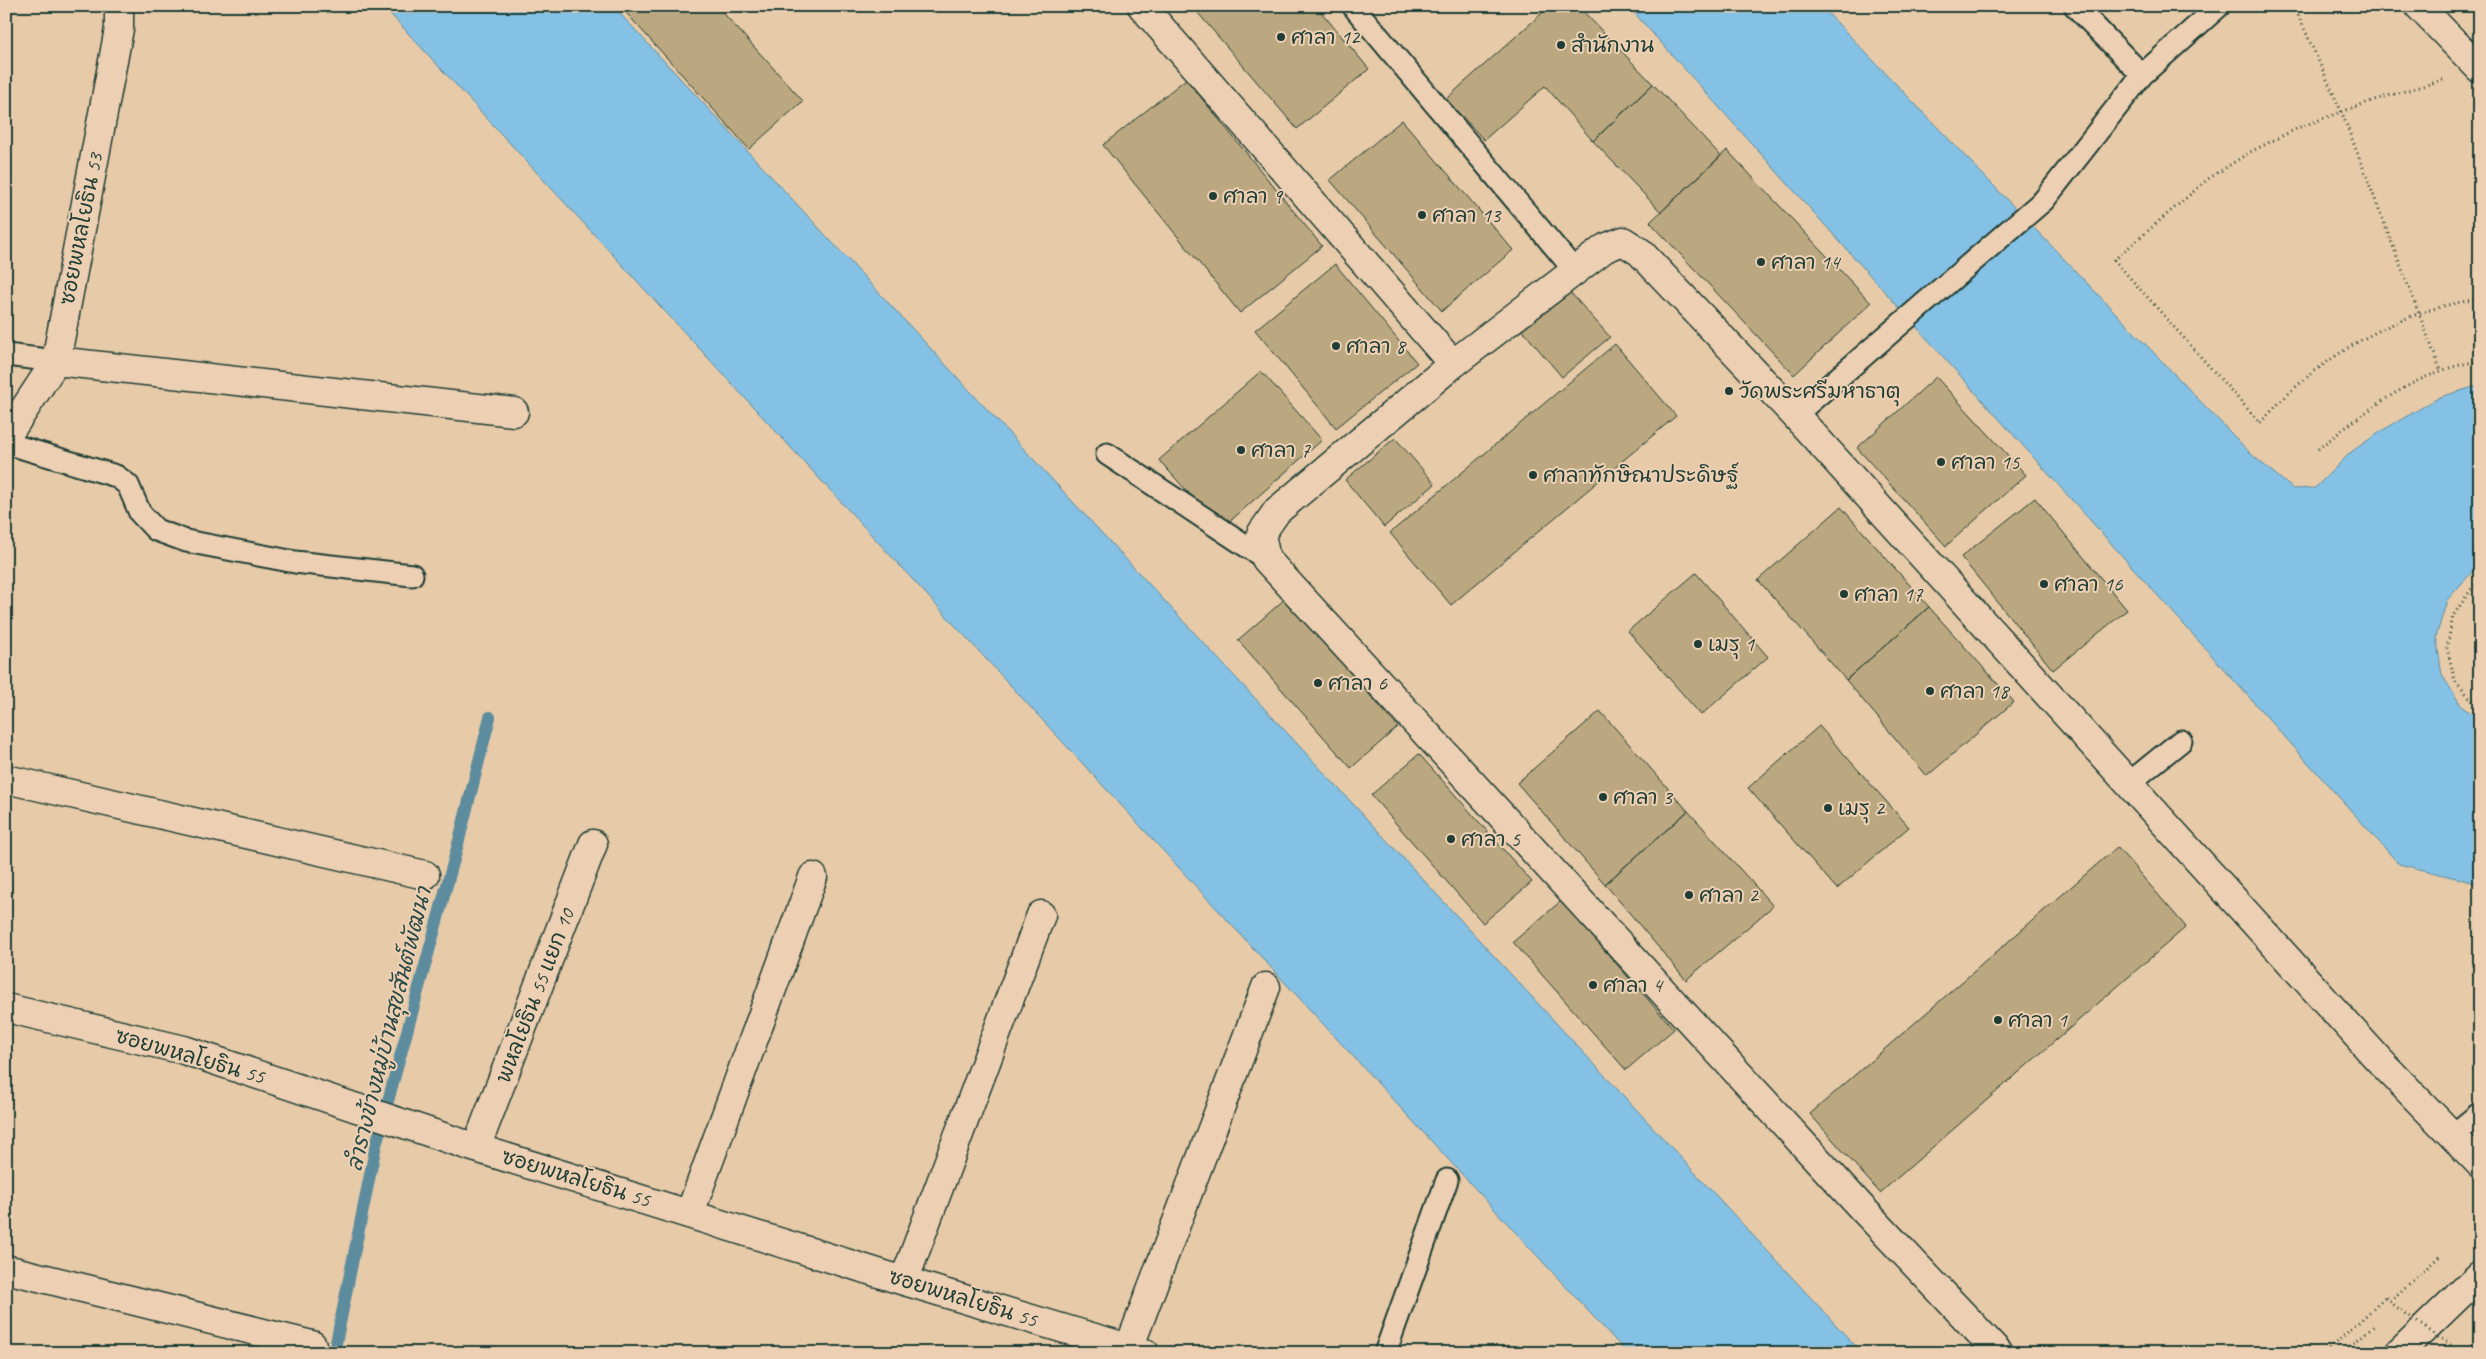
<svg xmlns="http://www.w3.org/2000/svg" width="2486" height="1359" viewBox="0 0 2486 1359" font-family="Caveat,'Playpen Sans Thai',sans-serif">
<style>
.water{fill:#84c1e4;stroke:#5c8c9e}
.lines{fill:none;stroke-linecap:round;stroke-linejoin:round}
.stream{stroke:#5c8c9e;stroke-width:12}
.building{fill:#bca880;stroke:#1f3d34}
.lane-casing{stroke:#1f3d34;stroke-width:25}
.street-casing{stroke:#1f3d34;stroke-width:31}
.primary-casing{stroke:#1f3d34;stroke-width:31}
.path{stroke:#1f3d34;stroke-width:3;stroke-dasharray:1 4;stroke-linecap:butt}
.lane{stroke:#edd0b3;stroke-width:21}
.street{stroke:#edd0b3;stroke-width:28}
.primary{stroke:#edd0b3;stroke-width:28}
.path-bridge{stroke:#1f3d34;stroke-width:3;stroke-dasharray:1 4;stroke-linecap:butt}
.poi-dot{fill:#1f3d34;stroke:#edd0b3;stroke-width:2}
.labels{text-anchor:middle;stroke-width:4;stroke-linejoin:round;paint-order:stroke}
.poi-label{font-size:21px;fill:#1f3d34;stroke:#edd0b3;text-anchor:start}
.street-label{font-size:21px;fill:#1f3d34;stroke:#edd0b3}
.water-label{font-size:22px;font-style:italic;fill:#294a46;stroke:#edd0b3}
</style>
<rect width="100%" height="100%" fill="#e7caa8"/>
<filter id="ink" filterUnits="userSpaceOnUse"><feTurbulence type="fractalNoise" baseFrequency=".02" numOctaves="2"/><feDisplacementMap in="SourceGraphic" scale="10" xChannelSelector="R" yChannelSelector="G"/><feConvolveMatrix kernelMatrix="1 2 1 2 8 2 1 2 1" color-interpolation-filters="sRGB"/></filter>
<g filter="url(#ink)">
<path class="water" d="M383 6H613L1862 1353H1627Z
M1628 6H1821L2252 455 2293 489 2315 488 2351 452 2383 430 2440 397 2480 385V568L2473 571 2447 600 2436 637 2442 675 2462 707 2480 719V884L2399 864Z"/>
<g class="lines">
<path class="stream" d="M334 1353 376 1145 456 852 490 717"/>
</g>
<path class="building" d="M620 6H717L803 101 749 149Z
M1192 6H1316L1369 69 1297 129Z
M1550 6H1578L1653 84 1593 141 1545 86 1484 140 1446 99Z
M1186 79 1322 246 1240 313 1103 145Z
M1653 84 1721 156 1661 212 1593 141Z
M1402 120 1513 250 1442 311 1330 180Z
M1727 150 1871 303 1794 375 1650 222Z
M1335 264 1417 363 1336 428 1255 330Z
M1569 291 1610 337 1562 377 1522 330Z
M1615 344 1676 416 1451 605 1390 533Z
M1261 371 1322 440 1221 529 1159 460Z
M1936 377 2026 475 1946 546 1857 448Z
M1395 438 1435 484 1384 527 1345 480Z
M2035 498 2127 610 2053 670 1961 557Z
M1841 507 1929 607 1846 680 1758 580Z
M1696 573 1768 657 1701 715 1628 631Z
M1285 599 1398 727 1351 768 1238 640Z
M1929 607 2014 702 1927 776 1846 680Z
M1600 711 1688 811 1605 884 1517 783Z
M1819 726 1909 827 1837 889 1748 788Z
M1419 754 1532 882 1483 923 1371 795Z
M1688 811 1773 906 1686 980 1605 884Z
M2117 847 2186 927 1880 1193 1810 1114Z
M1561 901 1674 1029 1626 1070 1513 942Z"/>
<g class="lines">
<defs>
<path id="lane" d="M1353 6 1575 271
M2075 6 2142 75
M6 355 56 361
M1795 415 2044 200 2142 75 2219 6
M6 443 116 476 128 485 140 513 156 530 186 541 295 562 412 575
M1107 454 1266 559
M2128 784 2181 741
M2453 1135 2480 1113
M1385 1353 1447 1180"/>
<path id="street" d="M1142 6 1453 364
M2419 6 2480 69
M56 361 514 412
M6 437 56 361 119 29V6
M6 779 425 875
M6 1008 184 1050 476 1148 904 1281 1145 1353
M476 1148 593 844
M690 1213 813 877
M6 1269 312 1345
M904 1281 1041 915
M1129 1348 1266 987
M1999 1353 1860 1206 1266 559 1261 534 1277 511 1453 364 1605 248 1623 241 1640 252 1795 415 2379 1060 2480 1164"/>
<path id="primary" d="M2399 1353 2480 1275"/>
</defs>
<use href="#lane" class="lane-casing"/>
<use href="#street" class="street-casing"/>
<use href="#primary" class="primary-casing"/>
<path class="path" d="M2294 6 2342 113 2441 371
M2443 80 2374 100 2300 127 2250 152 2208 179 2114 260 2260 423C2272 411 2284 397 2298 385 2347 342 2414 307 2480 299
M2318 449C2366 411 2417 370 2480 361
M2480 584 2472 588 2453 616 2447 648 2455 681 2480 709
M2390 1301 2440 1256
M2325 1353 2386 1297
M2343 1353 2374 1325"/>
<use href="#lane" class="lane"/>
<use href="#street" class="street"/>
<use href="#primary" class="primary"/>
<path class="path-bridge" d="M2386 1297 2394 1306 2462 1353"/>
</g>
</g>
<g class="poi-dot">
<circle cx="1281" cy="37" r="5"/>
<circle cx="1561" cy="45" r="5"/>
<circle cx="1213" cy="196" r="5"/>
<circle cx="1422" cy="215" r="5"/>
<circle cx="1761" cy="262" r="5"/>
<circle cx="1336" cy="346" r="5"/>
<circle cx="1729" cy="391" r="5"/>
<circle cx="1241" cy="450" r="5"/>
<circle cx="1941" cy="462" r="5"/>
<circle cx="1533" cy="475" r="5"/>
<circle cx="2044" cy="584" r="5"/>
<circle cx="1844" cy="594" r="5"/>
<circle cx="1698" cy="644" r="5"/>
<circle cx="1318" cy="683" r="5"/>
<circle cx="1930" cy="691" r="5"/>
<circle cx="1603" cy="797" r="5"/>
<circle cx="1828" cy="808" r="5"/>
<circle cx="1451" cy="839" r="5"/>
<circle cx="1689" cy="895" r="5"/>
<circle cx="1593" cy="985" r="5"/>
<circle cx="1998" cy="1020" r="5"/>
</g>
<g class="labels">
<g class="poi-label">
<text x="1291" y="44">ศาลา 12</text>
<text x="1571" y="52">สำนักงาน</text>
<text x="1223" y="203">ศาลา 9</text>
<text x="1432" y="222">ศาลา 13</text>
<text x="1771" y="269">ศาลา 14</text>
<text x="1346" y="353">ศาลา 8</text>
<text x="1739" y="398">วัดพระศรีมหาธาตุ</text>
<text x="1251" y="457">ศาลา 7</text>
<text x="1951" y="469">ศาลา 15</text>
<text x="1543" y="482">ศาลาทักษิณาประดิษฐ์</text>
<text x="2054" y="591">ศาลา 16</text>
<text x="1854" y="601">ศาลา 17</text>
<text x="1708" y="651">เมรุ 1</text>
<text x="1328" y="690">ศาลา 6</text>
<text x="1940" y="698">ศาลา 18</text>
<text x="1613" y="804">ศาลา 3</text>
<text x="1838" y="815">เมรุ 2</text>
<text x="1461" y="846">ศาลา 5</text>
<text x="1699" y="902">ศาลา 2</text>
<text x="1603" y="992">ศาลา 4</text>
<text x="2008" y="1027">ศาลา 1</text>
</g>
<g class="street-label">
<text transform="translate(81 229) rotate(-79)" y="7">ซอยพหลโยธิน 53</text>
<text transform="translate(535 996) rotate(-69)" y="7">พหลโยธิน 55 แยก 10</text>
<text transform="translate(190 1056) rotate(16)" y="7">ซอยพหลโยธิน 55</text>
<text transform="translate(576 1178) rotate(17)" y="7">ซอยพหลโยธิน 55</text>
<text transform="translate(963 1298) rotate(17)" y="7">ซอยพหลโยธิน 55</text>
</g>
<g class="water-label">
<text transform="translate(388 1029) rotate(-76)" y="8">ลำรางข้างหมู่บ้านสุขสันต์พัฒนา</text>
</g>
</g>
<rect width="2486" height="1359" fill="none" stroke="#edd0b3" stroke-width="25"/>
<rect x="12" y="12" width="2461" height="1334" fill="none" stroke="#1f3d34" stroke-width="2" filter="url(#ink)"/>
</svg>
